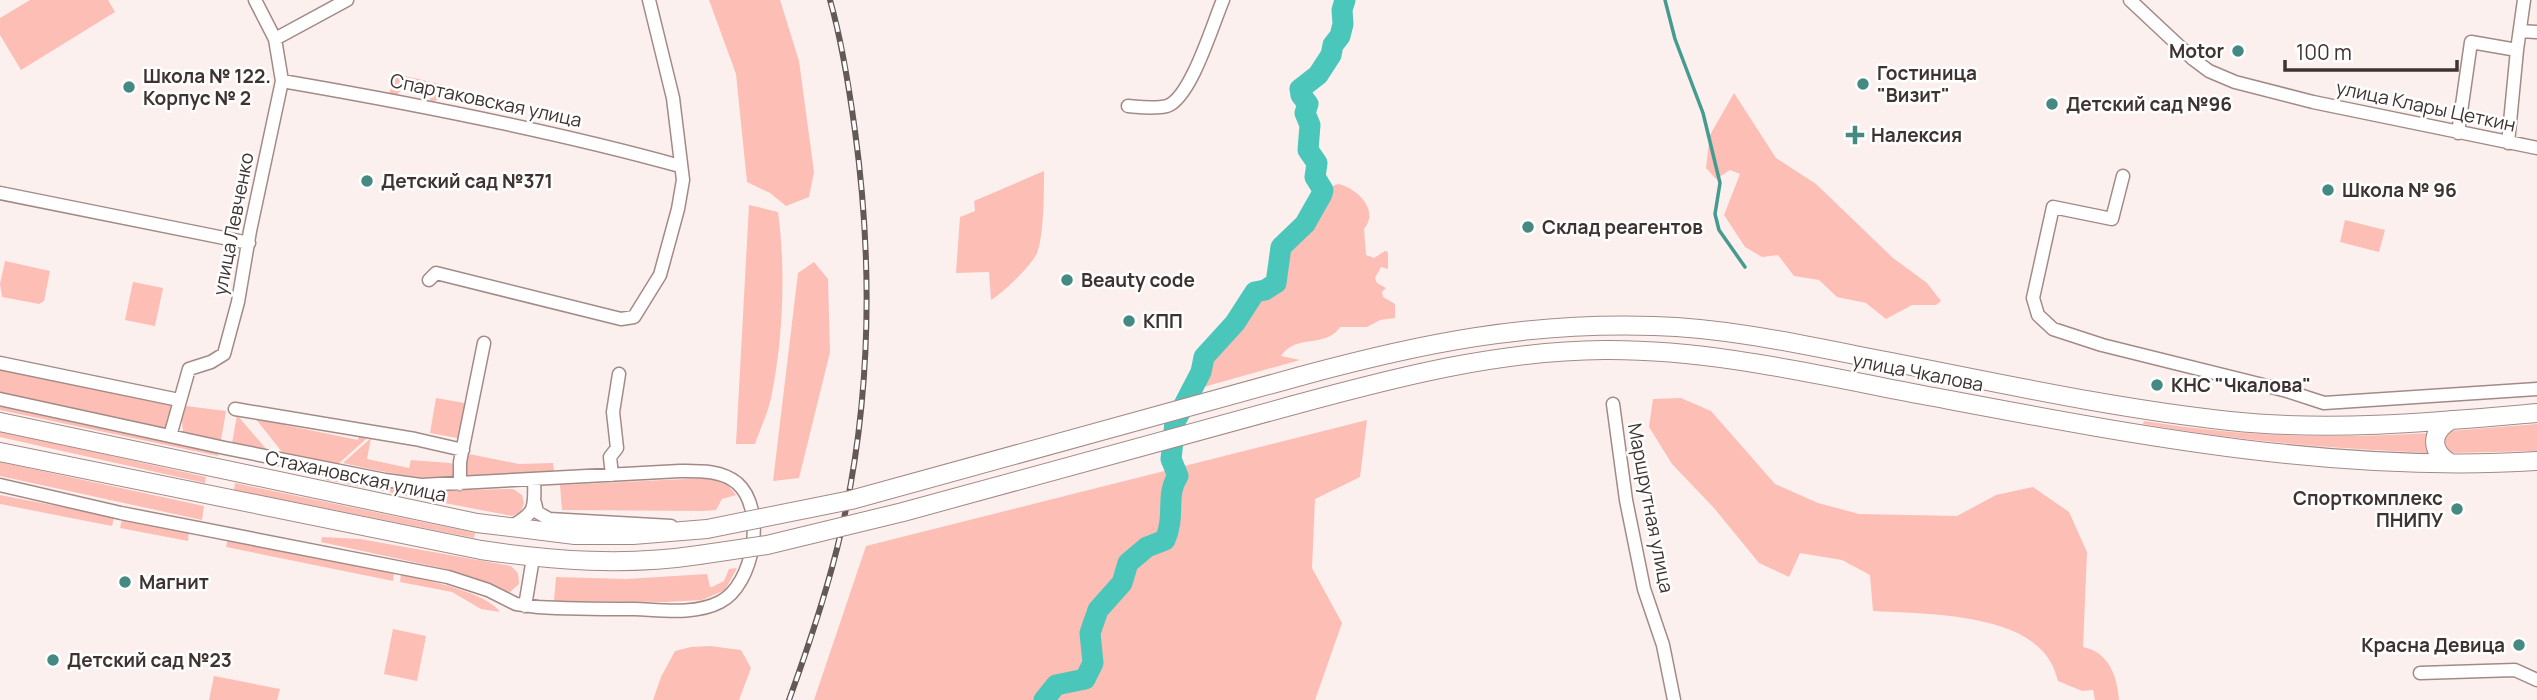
<svg xmlns="http://www.w3.org/2000/svg" width="2537" height="700" viewBox="0 0 2537 700" font-family="Manrope,sans-serif">
<style>
.green{fill:#fcbeb5}
.lines{fill:none;stroke-linecap:round;stroke-linejoin:round}
.stream{stroke:#469b91;stroke-width:3.5}
.river{stroke:#4ac7ba;stroke-width:21}
.street-casing{stroke:#a38a86;stroke-width:15}
.primary-casing{stroke:#a38a86;stroke-width:20}
.street{stroke:#fff;stroke-width:12}
.primary{stroke:#fff;stroke-width:18}
.rail-casing{stroke:#655957;stroke-width:6}
.rail{stroke:#fff;stroke-width:3.5;stroke-dasharray:10;stroke-linecap:butt}
.primary-bridge-casing{stroke:#a38a86;stroke-width:20;stroke-linecap:butt}
.primary-bridge{stroke:#fff;stroke-width:18}
.poi-dot{fill:#448a82;stroke:#fff;stroke-width:2.5}
.labels{text-anchor:middle;stroke-width:5;stroke-linejoin:round;paint-order:stroke}
.poi-label{font-size:19px;font-weight:bold;fill:#3e3331;stroke:#fff;text-anchor:start}
.street-label{font-size:19px;fill:#3e3331;stroke:#fff}
</style>
<rect width="100%" height="100%" fill="#fcf0ee"/>
<path class="green" d="M30 0H108L115 12 21 70 0 35V18Z
M709 0H780L799 61 814 172 809 197 786 206 770 193 747 182 736 74Z
M396 74 444 85C442 96 441 100 431 102L427 91 404 86 396 96 389 94Z
M1734 93 1776 158 1816 184 1893 258 1927 283 1941 301 1936 305H1912L1886 319 1866 303 1837 297 1819 280 1794 276 1778 255 1762 257 1745 247 1724 215 1740 174 1730 170 1716 179 1706 168 1710 135Z
M1044 171C1044 191 1044 236 1037 253 1031 266 1004 292 991 300L989 272 956 273 960 217 975 211 974 201Z
M1338 184C1357 188 1380 210 1364 229L1366 255 1374 258 1385 251 1388 252V269L1381 267 1375 278 1377 283 1386 288 1382 292 1383 297 1395 304V318L1380 320 1367 327H1340C1326 349 1296 333 1281 356L1300 360 1193 390 1203 371 1206 357 1239 323 1257 294 1277 288C1284 275 1278 261 1284 249 1289 239 1301 233 1308 225 1315 217 1317 210 1326 203 1326 195 1329 186 1338 184Z
M749 205 778 212C786 270 783 341 771 398 768 413 760 429 755 444H736Z
M2345 220 2385 230 2379 252 2340 242Z
M5 261 50 271 44 301 39 304 2 297 0 284Z
M814 262 828 279 830 352 799 478 773 481 798 273Z
M133 282 163 288 155 326 125 320Z
M0 367 174 406 169 427 165 429 0 392Z
M436 398 470 404 463 439 430 433Z
M1681 398 1711 411 1775 484 1818 503 1859 514 1957 516 1996 495 2033 487 2069 512 2087 552 2083 647C2109 652 2117 676 2119 700H2095L2093 690 2082 691 2058 681C2056 675 2054 667 2050 661 2021 612 1923 614 1873 611L1870 575 1842 560 1800 553 1789 577 1759 563 1714 508 1672 464 1649 427 1653 399Z
M0 403 219 449 218 456 0 410Z
M186 406 226 411 221 440 183 433 182 420Z
M251 413 286 417 285 425 358 440 360 429 374 432 338 464 282 452Z
M237 415 267 450 232 443Z
M1367 420 1360 477 1315 499 1312 568 1342 623 1315 700H814L866 546Z
M2144 421C2244 437 2330 439 2430 433L2431 453C2334 449 2239 441 2143 424Z
M2537 424V451L2449 453 2445 451 2441 437 2449 431Z
M0 431 206 477 205 483 0 437Z
M371 438 367 459 409 468 411 460 450 463 455 465V478C417 480 380 471 343 463Z
M464 453 519 464 553 463 554 471 464 477Z
M0 462 204 506 202 520 0 476Z
M327 474 416 491 513 489 522 495 524 503 521 512 512 516 326 480Z
M707 478 728 485 736 495 722 499 716 510 703 511 562 510 560 485Z
M235 483 475 533 474 538 234 490Z
M0 495 114 517 112 526 0 504Z
M122 519 189 532 188 541 120 528Z
M322 537 360 539 511 566 518 573 519 584 510 592 501 591 446 569 321 542Z
M228 539 394 572 393 581 226 547Z
M737 568 725 590 702 600 666 602 554 601 556 577 626 579 707 574 710 587H712L724 581 729 569Z
M401 574C426 580 486 592 500 612L481 609 452 592 400 582Z
M393 629 426 636 417 681 384 674Z
M710 646 741 650 751 668 739 700H653L661 677 675 651 691 647Z
M214 676 280 689 277 700H209Z"/>
<g class="lines">
<path class="stream" d="M1665 0 1675 39 1703 113 1720 183 1715 214 1719 230 1745 267"/>
<path class="river" d="M1044 700 1056 685 1085 679 1093 663 1090 633 1098 610 1122 583 1128 563 1147 547 1165 540C1176 515 1165 495 1178 476L1171 459 1175 422 1201 372 1204 357 1235 323 1255 292 1265 290 1276 283 1281 247 1305 224 1322 194 1323 190 1315 177 1317 163 1308 150 1310 125 1305 113 1308 104 1301 95 1300 89 1318 75 1331 55 1333 45 1340 36 1343 24 1342 10 1345 0"/>
<defs>
<path id="street" d="M2130 0 2193 59 2209 71 2235 82 2313 102 2537 148
M2520 31 2536 32
M275 39 347 0
M282 81C416 104 550 130 680 166
M1128 106C1140 107 1155 109 1167 106 1191 98 1213 23 1223 0
M2458 133 2471 42 2517 50 2524 0
M2508 143 2517 50
M2123 176 2112 219 2053 207 2033 298 2038 315 2053 329 2102 345 2287 391 2324 403 2537 389
M0 193 249 243
M429 280 436 273 621 319 634 317 660 275 678 209 683 180 673 98 649 0
M0 363 179 400
M0 399 225 448 385 480 421 485 680 471C699 471 721 470 737 483 767 509 754 585 720 602 695 615 662 610 635 609 602 609 570 609 538 607L516 604 488 590 448 577 121 513 0 485
M1613 404 1626 500 1644 589 1663 645 1674 700
M235 409 415 439 463 450
M170 436 189 369 211 362 224 354 238 302 250 231 282 81 275 39 255 0
M612 475 610 457 617 448 613 412 619 374
M460 484V462L484 343
M535 503 537 512 549 519 671 526
M510 527C536 513 535 508 534 479
M525 606 533 558
M2420 673 2515 670 2537 680"/>
<path id="primary" d="M1301 376C1422 343 1527 322 1654 326 1725 328 1795 343 1865 357 1986 380 2107 408 2230 421 2332 432 2435 422 2537 413
M1294 405C1397 377 1497 351 1604 350 1711 349 1818 375 1923 395 2125 433 2330 474 2537 461
M0 422 477 523 575 535H633L707 529
M0 452 481 550C554 561 626 566 699 555
M2450 463C2430 451 2430 432 2451 420"/>
</defs>
<use href="#street" class="street-casing"/>
<use href="#primary" class="primary-casing"/>
<use href="#street" class="street"/>
<use href="#primary" class="primary"/>
<defs>
<path id="rail" d="M789 700C809 645 828 589 841 532 871 401 873 264 855 131 849 87 842 42 830 0"/>
</defs>
<use href="#rail" class="rail-casing"/>
<use href="#rail" class="rail"/>
<defs>
<path id="primary-bridge" d="M707 529 851 500 1301 376
M699 555 767 545 903 512 1294 405"/>
</defs>
<use href="#primary-bridge" class="primary-bridge-casing"/>
<use href="#primary-bridge" class="primary-bridge"/>
</g>
<g class="poi-dot">
<circle cx="2238" cy="51" r="7"/>
<circle cx="1863" cy="84" r="7"/>
<circle cx="129" cy="87" r="7"/>
<circle cx="2052" cy="104" r="7"/>
<path d="M1851.5 124.5h7v7h7v7h-7v7h-7v-7h-7v-7h7z"/>
<circle cx="367" cy="181" r="7"/>
<circle cx="2328" cy="190" r="7"/>
<circle cx="1528" cy="227" r="7"/>
<circle cx="1067" cy="280" r="7"/>
<circle cx="1129" cy="321" r="7"/>
<circle cx="2157" cy="385" r="7"/>
<circle cx="2457" cy="509" r="7"/>
<circle cx="125" cy="582" r="7"/>
<circle cx="2519" cy="645" r="7"/>
<circle cx="53" cy="660" r="7"/>
</g>
<g class="labels">
<g class="poi-label">
<text x="2224" y="58" text-anchor="end">Motor</text>
<text x="1877" y="80">Гостиница<tspan x="1877" dy="22">"Визит"</tspan></text>
<text x="143" y="83">Школа № 122.<tspan x="143" dy="22">Корпус № 2</tspan></text>
<text x="2066" y="111">Детский сад №96</text>
<text x="1871" y="142">Налексия</text>
<text x="381" y="188">Детский сад №371</text>
<text x="2342" y="197">Школа № 96</text>
<text x="1542" y="234">Склад реагентов</text>
<text x="1081" y="287">Beauty code</text>
<text x="1143" y="328">КПП</text>
<text x="2171" y="392">КНС "Чкалова"</text>
<text x="2443" y="505" text-anchor="end">Спорткомплекс<tspan x="2443" dy="22">ПНИПУ</tspan></text>
<text x="139" y="589">Магнит</text>
<text x="2505" y="652" text-anchor="end">Красна Девица</text>
<text x="67" y="667">Детский сад №23</text>
</g>
<g class="street-label">
<text transform="translate(486 100) rotate(12)" y="7">Спартаковская улица</text>
<text transform="translate(2426 106) rotate(12)" y="7">улица Клары Цеткин</text>
<text transform="translate(233 224) rotate(-79)" y="7">улица Левченко</text>
<text transform="translate(1918 372) rotate(11)" y="7">улица Чкалова</text>
<text transform="translate(356 476) rotate(12)" y="7">Стахановская улица</text>
<text transform="translate(1651 508) rotate(79)" y="7">Маршрутная улица</text>
</g>
</g>
<path d="M2285 60v10h172v-10" fill="none" stroke="#3e3331" stroke-width="3.5"/>
<text x="2296" y="60" font-size="21" fill="#3e3331" stroke="#ffffff" stroke-width="5" paint-order="stroke">100 m</text>
</svg>
